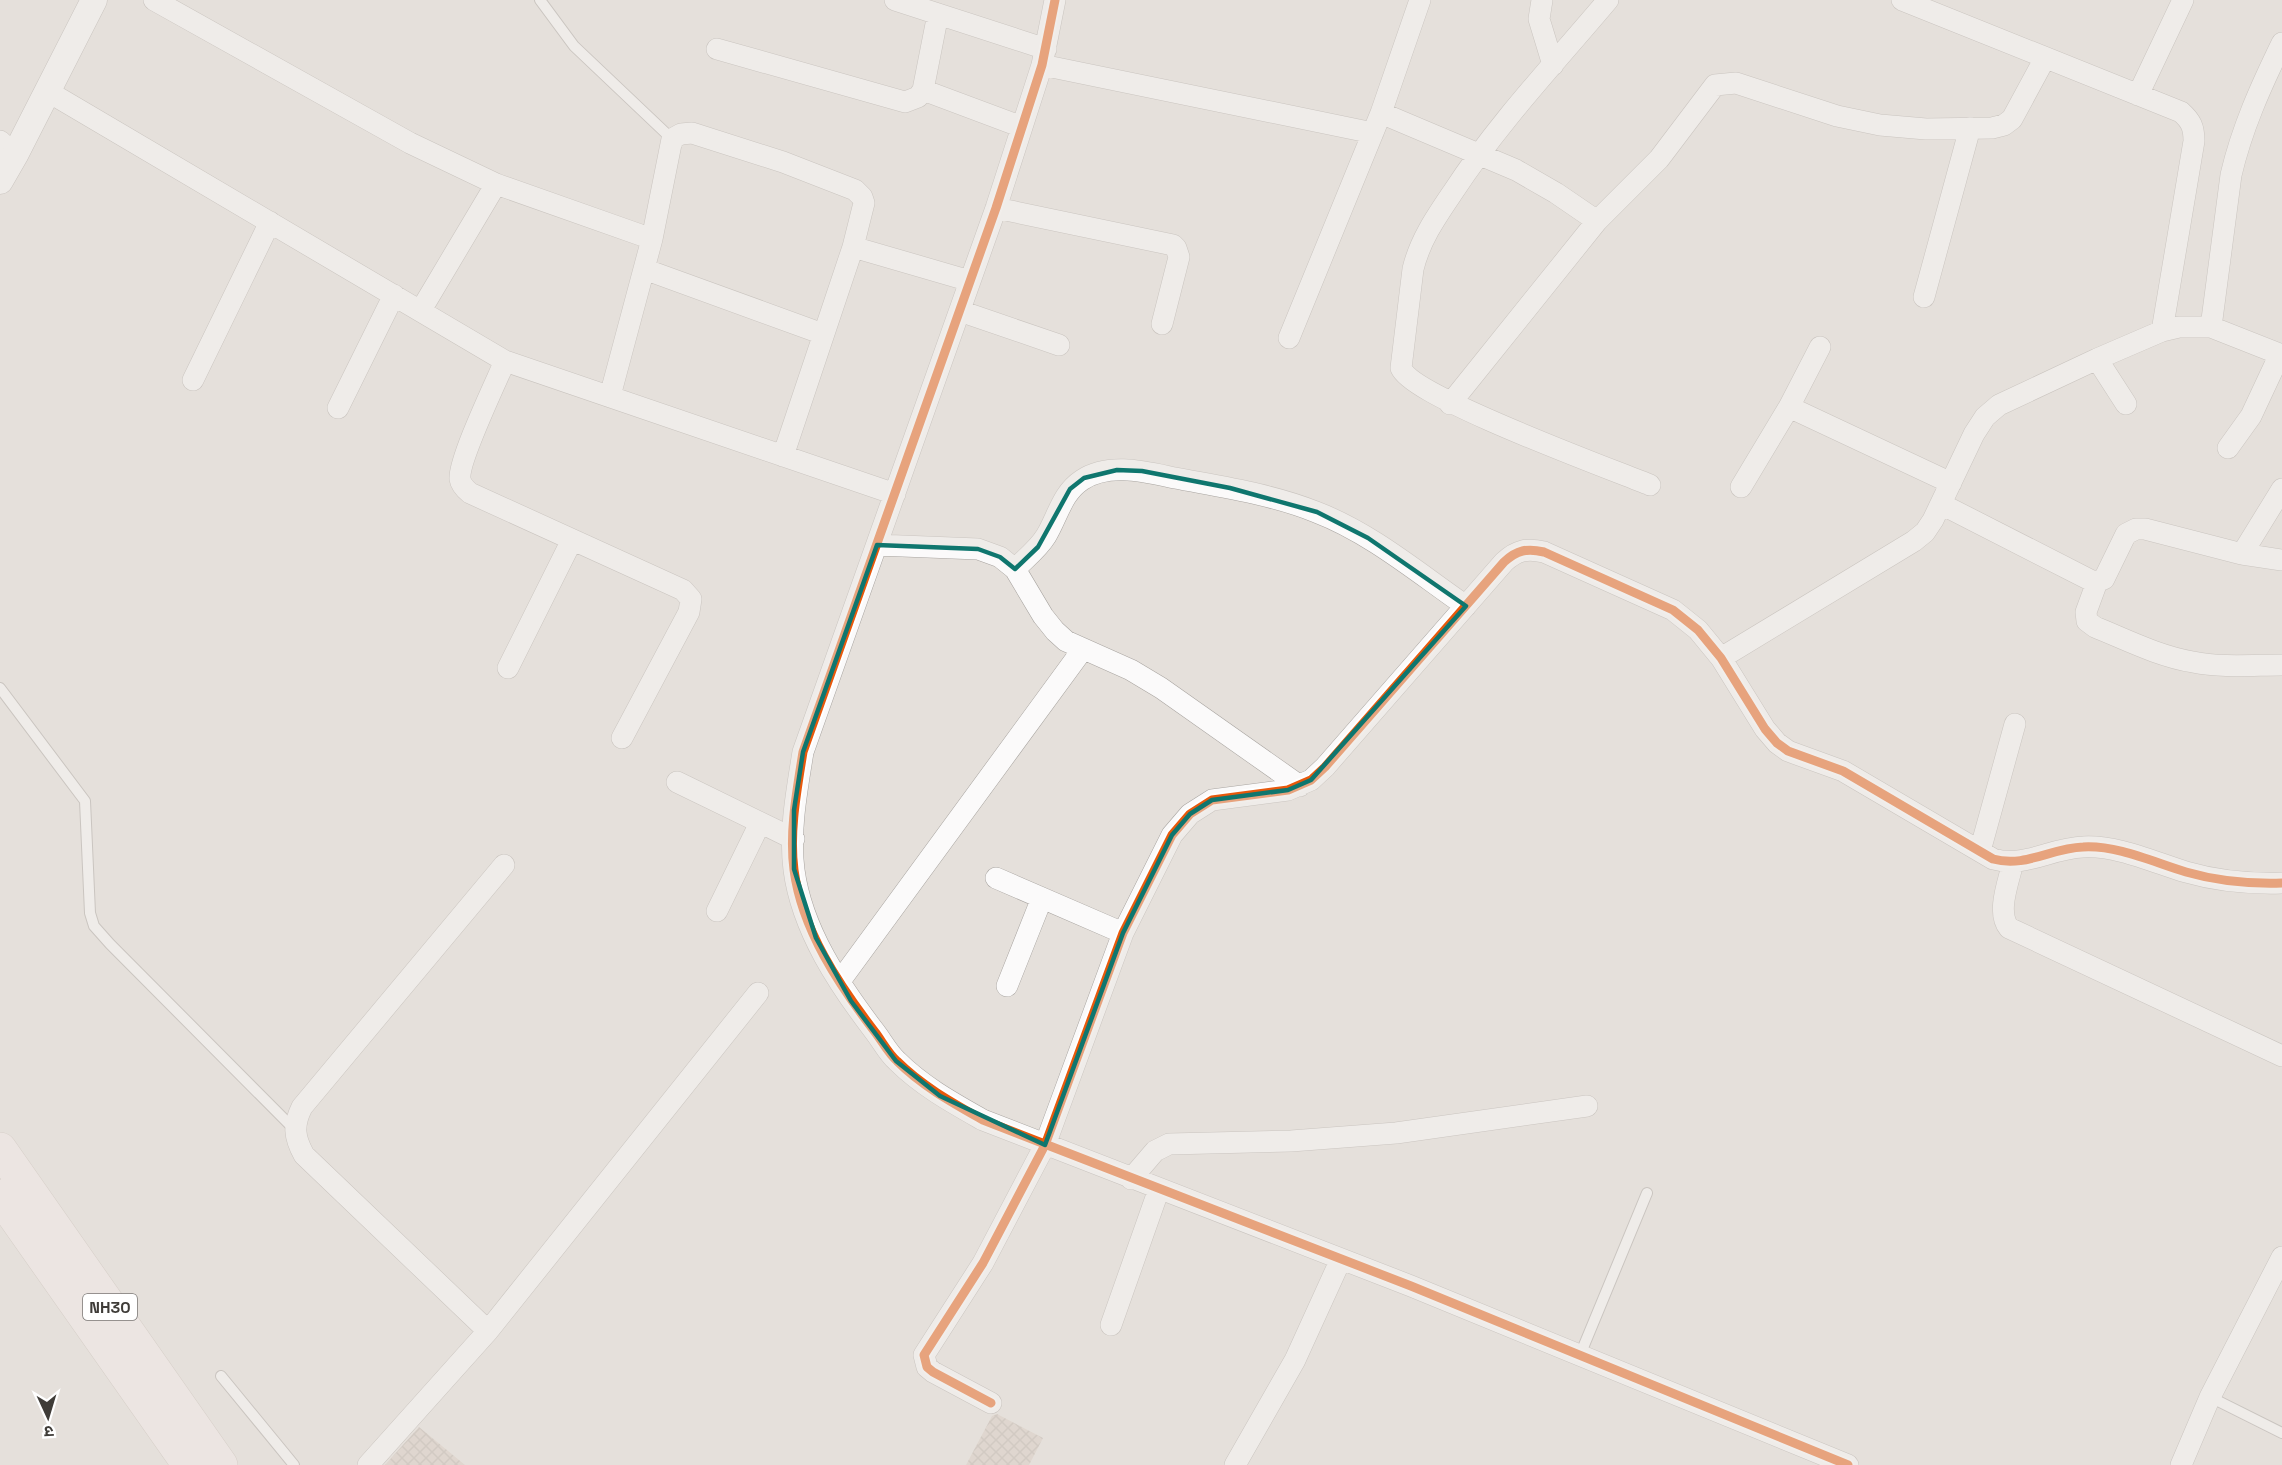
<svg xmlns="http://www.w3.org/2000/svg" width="2282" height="1465" viewBox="0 0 2282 1465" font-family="'Space Grotesk','Noto Sans Devanagari',sans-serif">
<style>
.building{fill:url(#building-cross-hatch)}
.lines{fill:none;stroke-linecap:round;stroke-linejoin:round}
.service-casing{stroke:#a8a4a0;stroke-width:12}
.minor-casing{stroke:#a8a4a0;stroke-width:22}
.tertiary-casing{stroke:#a8a4a0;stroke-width:27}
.trunk-casing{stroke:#c3b8b3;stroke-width:34}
.service{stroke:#fbfafa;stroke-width:10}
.minor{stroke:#fbfafa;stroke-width:21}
.tertiary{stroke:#fbfafa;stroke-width:26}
.trunk{stroke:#f3ecea;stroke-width:33}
.cycleway-casing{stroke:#fff;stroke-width:13}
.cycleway{stroke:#e8590c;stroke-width:9}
.marked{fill:none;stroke:#0f766e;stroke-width:4.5;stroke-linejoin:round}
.labels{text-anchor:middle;stroke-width:5;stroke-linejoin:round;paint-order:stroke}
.shield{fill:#fff;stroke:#797674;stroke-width:1.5}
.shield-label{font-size:16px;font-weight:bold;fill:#3f3c38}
</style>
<defs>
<pattern id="building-cross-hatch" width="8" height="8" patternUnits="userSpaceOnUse" patternTransform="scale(1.5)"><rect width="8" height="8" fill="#d7cbc0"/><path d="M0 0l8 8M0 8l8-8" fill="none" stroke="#baafa6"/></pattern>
</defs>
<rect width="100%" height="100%" fill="#e5e0db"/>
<path class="building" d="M997 1414 1043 1438 1029 1465H966L992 1416Z
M419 1427 465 1465H385Z"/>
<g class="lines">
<defs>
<path id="service" d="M540 0 574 46 672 139
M0 688 85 801 90 913 94 926 110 944 295 1130
M1580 1355 1647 1193
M221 1376 294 1465
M2210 1397 2282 1433"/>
<path id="minor" d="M154 0 410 143 496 184 652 239
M895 0 1046 49
M1055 0 1042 65 996 208 803 752C797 790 789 831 794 870 802 930 839 985 875 1032 882 1041 888 1053 897 1061 922 1086 953 1103 983 1120L1411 1286 1848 1465
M1542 0 1539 19 1553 65
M1608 0C1555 63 1498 123 1453 192 1436 217 1420 240 1413 269L1401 368C1413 397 1611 469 1650 485
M1902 0 2181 112C2191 121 2194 127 2194 141L2162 331
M717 49 905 102 918 97 923 90 938 14
M1042 65 1373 133
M923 90 1022 127
M47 91 505 361 895 494
M2138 95 2183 0
M1381 113 1516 170 1556 193 1597 221
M0 141 15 155
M996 208 1173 245 1176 248 1179 257 1162 324
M853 247 970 281
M644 269 823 334
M1924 297 1970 128
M421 310 496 184
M960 311 1059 345
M2211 327 2231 175C2242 128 2261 86 2282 43
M1289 338 1381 113 1420 0
M2097 359 2126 404
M505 361C496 382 458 461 460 479 461 485 465 489 470 493L683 590 691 599 689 612 622 738
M193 380 270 222
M610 396 652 239 672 139 681 134 692 133 783 162 855 190 862 197 864 203 853 247 783 456
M1450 404 1597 221 1659 159 1715 85 1736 83 1837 116 1880 125 1926 129 1992 128 2004 125 2012 119 2045 58
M1789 407 1951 483
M338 408 394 295
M2228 448 2251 416 2280 354
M1741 487 1789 407 1820 347
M1941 504 2094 582 2104 579 2126 534 2136 529H2145L2242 554 2282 560
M877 545 978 549 1000 557 1015 569 1043 616 1055 631 1066 641 1131 670 1161 688 1300 786
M2242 554 2282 489
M1015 569C1026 558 1038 549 1046 536 1058 516 1062 493 1082 480 1109 462 1146 472 1175 478 1222 487 1271 494 1316 512 1371 533 1418 573 1466 606
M2097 582 2086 612 2087 621 2095 627C2127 640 2158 656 2193 662 2222 668 2253 665 2282 665
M1721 658 1914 541 1925 532 1933 520 1974 434 1985 417 1999 405 2097 359 2162 331 2179 327H2211L2282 355
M508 668 572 540
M677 782 794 839
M1980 851 2015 724
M2013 862C2009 881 1996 912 2009 928L2282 1056
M996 878 1123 933
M717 911 760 823
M840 981 1083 649
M1007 986 1042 898
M1131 1179 1155 1151 1169 1144 1291 1141 1396 1133 1587 1106
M1111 1325 1159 1189
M488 1331 304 1155C294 1137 293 1125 302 1107L504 865
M991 1403 933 1372 927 1367 924 1355 983 1263 1045 1145 1123 933 1172 835 1190 814 1212 800 1288 790 1311 780 1325 767 1504 562C1517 550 1527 548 1544 552L1673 610 1698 630 1721 658 1765 729 1777 743 1788 751 1843 771 1993 859C2025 868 2051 848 2083 847 2117 845 2153 862 2186 872 2217 881 2249 884 2282 883
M368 1465 488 1331 758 993
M1235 1465 1295 1360 1341 1259
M2181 1465 2210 1397 2282 1257"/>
<path id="tertiary" d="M0 181 15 155 94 0"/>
<path id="trunk" d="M0 1149 221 1465
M0 1196 189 1465"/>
</defs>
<use href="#service" class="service-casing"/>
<use href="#minor" class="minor-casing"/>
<use href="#tertiary" class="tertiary-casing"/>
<use href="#trunk" class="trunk-casing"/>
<use href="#service" class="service"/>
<use href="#minor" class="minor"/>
<use href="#tertiary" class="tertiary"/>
<use href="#trunk" class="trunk"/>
<defs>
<path id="cycleway" d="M1055 0 1042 65 996 208 803 752C797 790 789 831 794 870 802 930 839 985 875 1032 882 1041 888 1053 897 1061 922 1086 953 1103 983 1120L1411 1286 1848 1465
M991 1403 933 1372 927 1367 924 1355 983 1263 1045 1145 1123 933 1172 835 1190 814 1212 800 1288 790 1311 780 1325 767 1504 562C1517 550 1527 548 1544 552L1673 610 1698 630 1721 658 1765 729 1777 743 1788 751 1843 771 1993 859C2025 868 2051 848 2083 847 2117 845 2153 862 2186 872 2217 881 2249 884 2282 883"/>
</defs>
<use href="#cycleway" class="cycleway-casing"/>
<use href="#cycleway" class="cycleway"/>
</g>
<path d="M0 0H2282V1465H0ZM1117 470 1142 471 1230 488 1317 512 1368 538 1466 606 1311 780 1288 790 1212 800 1190 814 1172 835 1123 933 1045 1145 940 1096 896 1061 851 1001 816 938 794 869V810L803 752 877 545 978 549 1000 557 1015 569 1038 547 1070 489 1084 478Z" fill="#e5e0db" fill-opacity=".55" fill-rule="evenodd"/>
<path class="marked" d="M1117 470 1142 471 1230 488 1317 512 1368 538 1466 606 1311 780 1288 790 1212 800 1190 814 1172 835 1123 933 1045 1145 940 1096 896 1061 851 1001 816 938 794 869V810L803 752 877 545 978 549 1000 557 1015 569 1038 547 1070 489 1084 478Z"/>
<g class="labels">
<rect class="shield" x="83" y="1294" width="54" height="26" rx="4.5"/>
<g class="shield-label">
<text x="110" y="1313">NH30</text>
</g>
</g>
<g transform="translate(48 1417) rotate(176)" stroke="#ffffff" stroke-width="4.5" paint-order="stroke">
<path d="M0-4.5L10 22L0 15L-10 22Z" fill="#3f3c38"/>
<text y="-9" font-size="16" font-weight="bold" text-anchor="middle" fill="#3f3c38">उ</text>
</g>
</svg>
